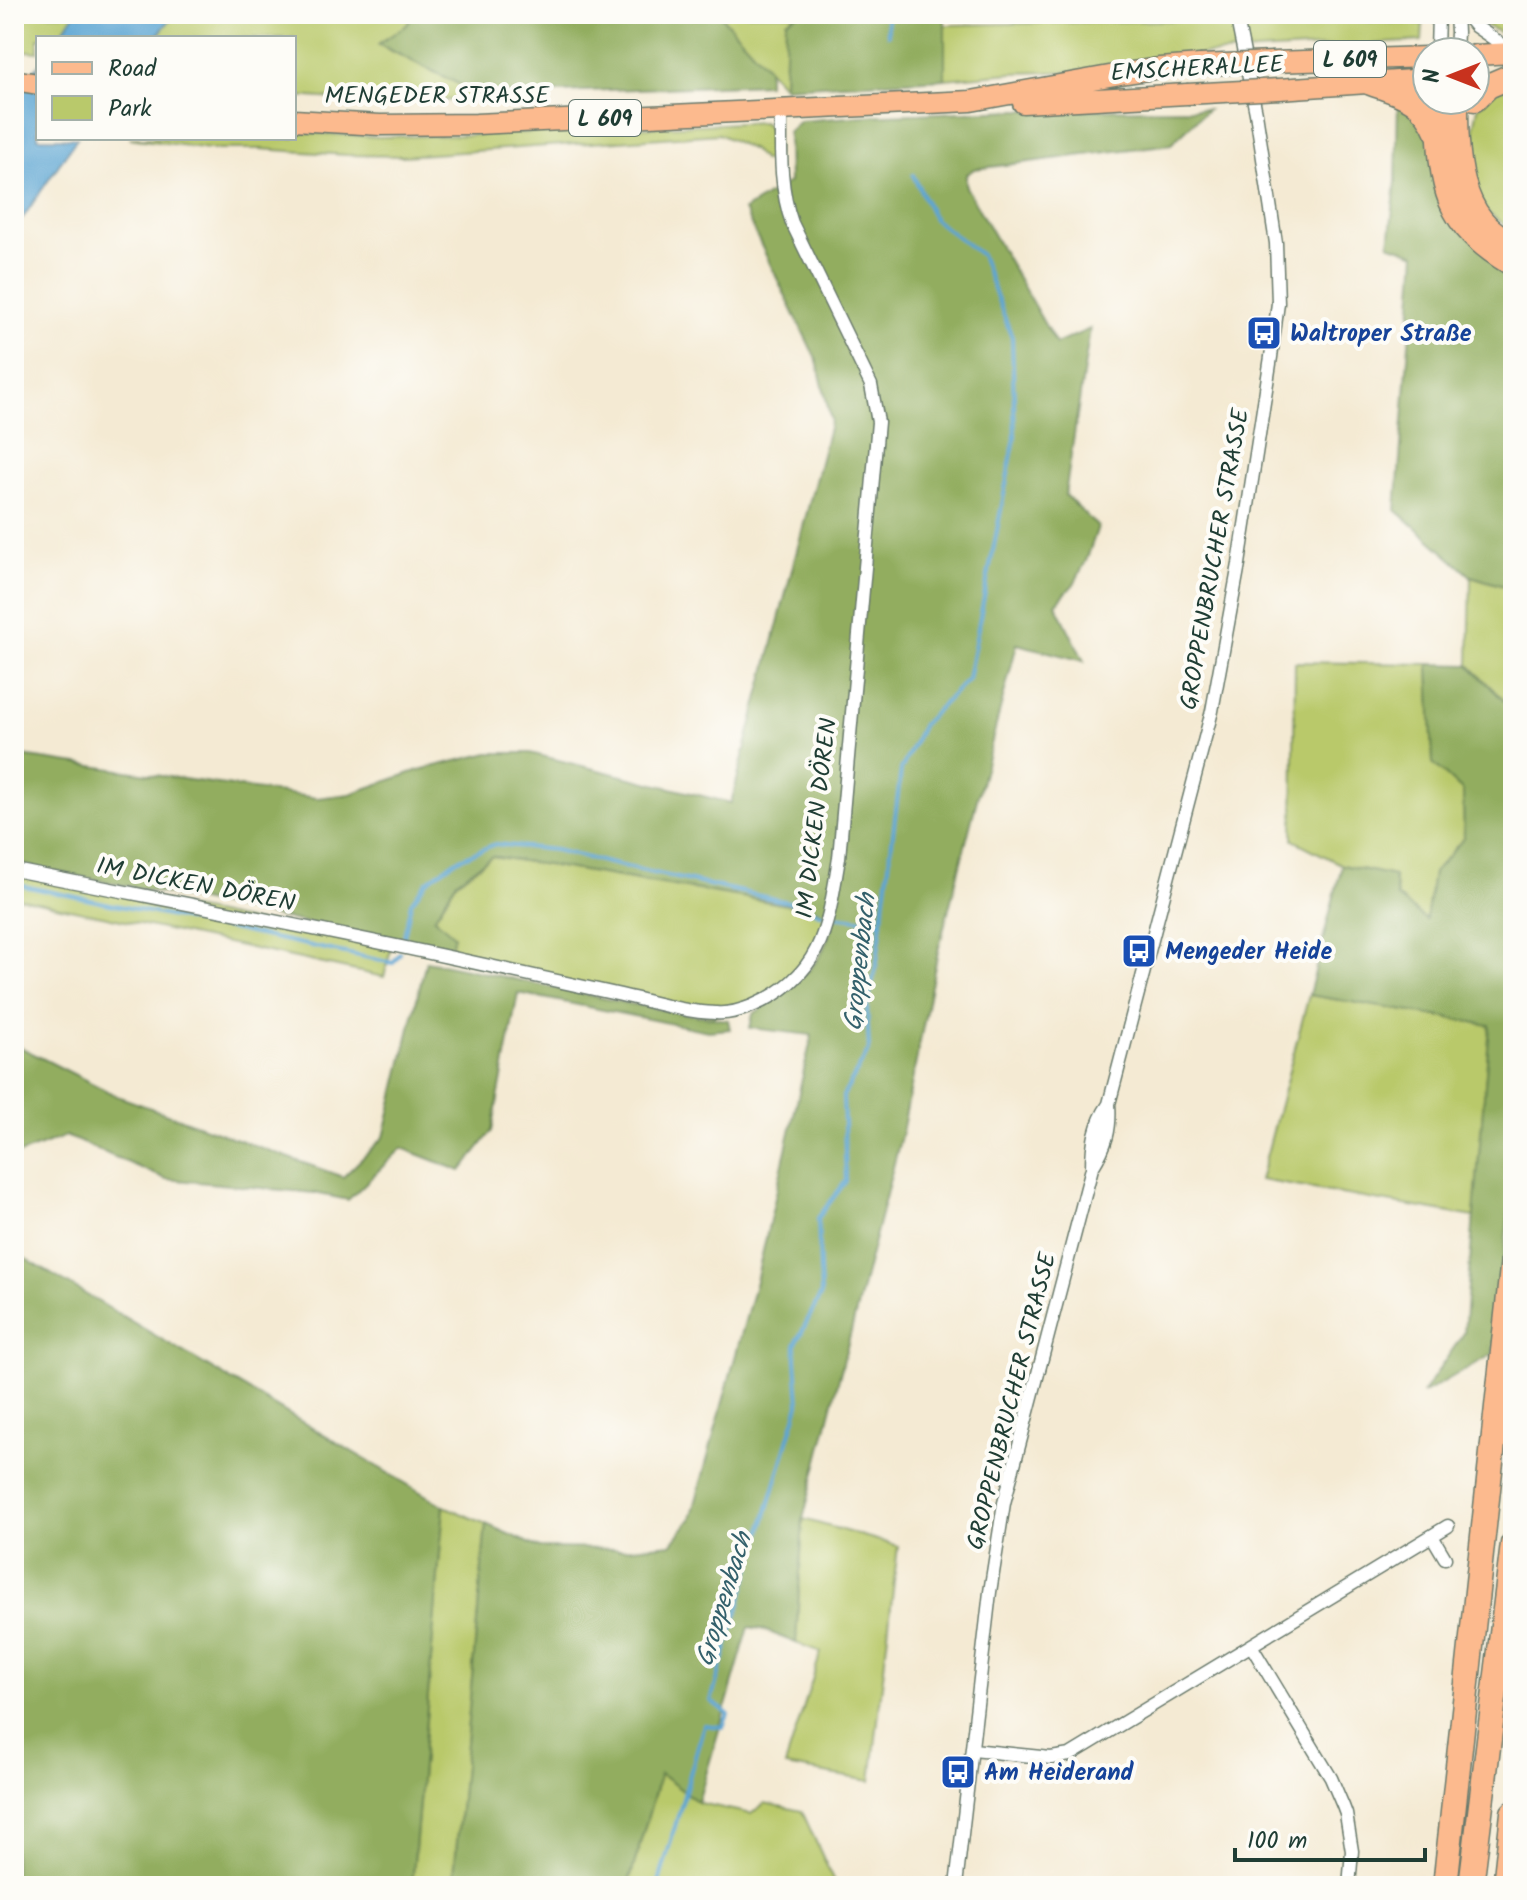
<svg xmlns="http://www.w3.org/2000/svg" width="1527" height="1900" viewBox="0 0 1527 1900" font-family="Kalam,sans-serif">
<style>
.green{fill:#b9c96b;stroke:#6c8350;stroke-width:2}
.forest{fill:#92ad5f;stroke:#58754a;stroke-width:2}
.water{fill:#5ca5d3;stroke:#3e7184;stroke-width:2}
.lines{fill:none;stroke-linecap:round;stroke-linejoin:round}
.stream{stroke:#5ca5d3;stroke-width:4}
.street-casing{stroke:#6a7a6c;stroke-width:15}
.primary-casing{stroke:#6a7a6c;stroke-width:23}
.highway-casing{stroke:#6a7a6c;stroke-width:27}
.street{stroke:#fff;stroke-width:12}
.primary{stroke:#fcba8e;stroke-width:20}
.highway{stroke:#fcba8e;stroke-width:24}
.primary-bridge-casing{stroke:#6a7a6c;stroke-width:23;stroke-linecap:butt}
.primary-bridge{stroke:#fcba8e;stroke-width:20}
.labels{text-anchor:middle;stroke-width:8;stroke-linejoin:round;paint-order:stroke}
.shield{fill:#fdfcf7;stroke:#62766e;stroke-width:2}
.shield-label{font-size:22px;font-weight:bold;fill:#1f3d34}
.street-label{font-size:24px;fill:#1f3d34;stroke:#fdfcf7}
.transit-label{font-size:24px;font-weight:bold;fill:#164399;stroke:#fdfcf7;text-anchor:start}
.water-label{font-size:26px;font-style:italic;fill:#34616c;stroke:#fdfcf7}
</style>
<rect width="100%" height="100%" fill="#fdfcf7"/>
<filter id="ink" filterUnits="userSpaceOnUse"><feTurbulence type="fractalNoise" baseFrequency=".0125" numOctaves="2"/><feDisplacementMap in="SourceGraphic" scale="16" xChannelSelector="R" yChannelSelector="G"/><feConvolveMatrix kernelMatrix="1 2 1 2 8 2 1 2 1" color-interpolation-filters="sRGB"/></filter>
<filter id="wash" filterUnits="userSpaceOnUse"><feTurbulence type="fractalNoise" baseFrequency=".006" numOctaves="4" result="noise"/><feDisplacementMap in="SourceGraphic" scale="32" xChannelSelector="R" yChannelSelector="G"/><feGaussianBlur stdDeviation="1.8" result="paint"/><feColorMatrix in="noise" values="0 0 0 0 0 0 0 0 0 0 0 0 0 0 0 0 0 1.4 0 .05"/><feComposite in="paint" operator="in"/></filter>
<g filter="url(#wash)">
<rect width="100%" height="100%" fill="#f4ead3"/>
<path class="green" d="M14 14H75L57 38H38V52L14 50Z
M175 14H413L407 25 379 45 481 95 466 100 379 102 294 96V38H155Z
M719 14H798L786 22 784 87Z
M1472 14H1513V36L1509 37 1484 25Z
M1242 15 1423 24 1422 41 1205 54 1090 71 1012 73 945 79V25L1233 19Z
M1496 88H1513V230L1485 211 1473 179 1470 146 1478 108Z
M764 122C773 133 782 147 772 160L764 161 751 149 719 134 403 156 347 155 260 149H209L129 138H294V132L378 137 475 135Z
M1471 576 1513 589V710L1469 665Z
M1295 662 1429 664 1433 763 1463 791 1464 838 1433 873 1426 921 1397 896 1394 876 1342 865 1293 840Z
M492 856 811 909 829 915 805 965 772 993 713 1016 444 957 432 922 457 882Z
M14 873 391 949 384 977 14 897Z
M1309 995 1490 1025 1474 1217 1260 1180Z
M444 1506 486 1524 453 1886H412Z
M803 1519 898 1546 871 1781 785 1766 821 1652 796 1643Z
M660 1774 700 1803 751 1814 765 1803 802 1811 836 1886H628Z"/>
<path class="forest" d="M413 14H508L519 20 524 14H719L768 68V84L481 95 378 44 407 25Z
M798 14H945V79L784 87 786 21Z
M1398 103 1418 113 1513 275V589L1471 576 1396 510 1416 254 1389 244 1396 181Z
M1208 109 1171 144 974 169 966 175V187L1056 344 1090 329 1065 495 1098 527 1086 561 1074 584 1056 604 1084 661 1017 644 938 951 902 1132 803 1519 796 1643 761 1629 749 1627 698 1802 660 1774 628 1886H453L486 1524 540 1548 622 1549 671 1544 691 1519 757 1277 812 1035 750 1028 753 1014C774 1000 799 984 814 964 825 951 830 932 835 916L811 908 492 856 457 881 434 918 454 935 450 952 14 863V755L317 798 350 794 419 770 489 753H530L731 803 831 420 817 361 744 210 789 182 788 132 800 121 862 116 1017 110Z
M1429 664 1469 665 1513 710V1174L1493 1354 1422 1394 1464 1333 1490 1025 1309 995 1342 865 1394 876 1397 897 1426 920 1433 873 1464 838 1463 791 1433 763Z
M426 961C527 980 627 1007 728 1020L730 1029 708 1031 518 993 492 1131 461 1171 402 1148 348 1200 314 1193 166 1179 66 1136 14 1156V1044L117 1096 343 1177 384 1137Z
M14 1252 444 1506 412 1886H14Z"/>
<path class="water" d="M75 14H175L155 38H57Z
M38 65V138H77L14 231V97Z"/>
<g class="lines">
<path class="stream" d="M887 14 888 35
M14 884 393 963 400 953
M834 916 882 922
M403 941 411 903 426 882 455 861 495 844 555 850 608 863 797 904 824 915
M658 1886 704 1725 723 1727 728 1714 711 1701 799 1404 795 1345 821 1294 818 1218 846 1181 843 1096 869 1050 867 1007 877 961 901 770 923 724 968 679 1015 438 1012 337 981 255 934 219 913 175"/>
</g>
</g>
<g filter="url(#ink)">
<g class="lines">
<defs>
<path id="street" d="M1456 14 1457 32 1456 52
M1465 14 1475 26 1513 52
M1437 52 1438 14
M14 870C165 900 316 928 467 961 518 972 569 984 621 995 652 1002 684 1012 716 1013 727 1014 742 1010 752 1006 823 976 828 925 839 858L878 422 871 385 792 223C779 187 781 148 781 110
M1092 1168C1106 1146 1111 1130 1109 1104
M1432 1536 1445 1558
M1252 1647 1331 1778 1343 1806 1346 1814 1352 1851 1349 1886
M973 1750 1051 1758 1070 1755 1448 1526
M956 1886 990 1592 1004 1503 1092 1168C1092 1143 1095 1124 1109 1104L1212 711 1239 564 1271 357 1278 303 1276 243 1256 113 1236 14"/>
<path id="primary" d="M1475 55 1513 53
M1273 62 1427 57
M14 80 38 84
M1279 89 1427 79
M1023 103 1187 94
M294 120 380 125 476 124 971 101 1126 73 1160 68 1200 65"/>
<path id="highway" d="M1371 83C1402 94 1423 98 1437 131
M1475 99 1488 86 1509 77
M1438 100C1442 178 1438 221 1513 264
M1456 100C1456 149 1456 223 1513 243
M1445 1886 1513 1259
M1471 1886 1513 1544
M1505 1886 1513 1813"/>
</defs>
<use href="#street" class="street-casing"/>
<use href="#primary" class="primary-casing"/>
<use href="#highway" class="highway-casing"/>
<use href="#street" class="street"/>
<use href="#primary" class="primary"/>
<use href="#highway" class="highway"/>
<defs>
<path id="primary-bridge" d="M1200 65 1273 62
M1187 94 1279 89"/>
</defs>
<use href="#primary-bridge" class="primary-bridge-casing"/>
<use href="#primary-bridge" class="primary-bridge"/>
</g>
</g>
<defs>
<symbol id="bus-square" viewBox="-11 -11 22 22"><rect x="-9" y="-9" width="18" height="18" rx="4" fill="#1a4fb4" stroke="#fdfcf7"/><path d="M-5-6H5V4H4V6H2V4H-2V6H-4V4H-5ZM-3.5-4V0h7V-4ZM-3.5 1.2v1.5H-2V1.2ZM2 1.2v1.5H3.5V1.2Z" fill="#fff"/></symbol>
</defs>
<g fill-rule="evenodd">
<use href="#bus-square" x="1244" y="313" width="40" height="40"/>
<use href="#bus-square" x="1119" y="931" width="40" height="40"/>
<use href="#bus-square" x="938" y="1752" width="40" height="40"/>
</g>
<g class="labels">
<g class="shield">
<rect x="1314" y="41" width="72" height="36" rx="6"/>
<rect x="569" y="100" width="72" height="36" rx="6"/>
</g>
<g class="shield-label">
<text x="1350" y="67">L 609</text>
<text x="605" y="126">L 609</text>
</g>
<g class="street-label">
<text transform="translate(1197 68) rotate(-3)" y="8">EMSCHERALLEE</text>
<text x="437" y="103">MENGEDER STRASSE</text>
<text transform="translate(1214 559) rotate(-80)" y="8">GROPPENBRUCHER STRASSE</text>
<text transform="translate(816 818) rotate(-83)" y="8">IM DICKEN DÖREN</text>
<text transform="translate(196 884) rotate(11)" y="8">IM DICKEN DÖREN</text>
<text transform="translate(1011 1401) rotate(-76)" y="8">GROPPENBRUCHER STRASSE</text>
</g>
<g class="transit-label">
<text x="1290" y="341">Waltroper Straße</text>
<text x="1165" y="959">Mengeder Heide</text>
<text x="984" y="1780">Am Heiderand</text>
</g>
<g class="water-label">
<text transform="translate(859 962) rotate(-84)" y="9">Groppenbach</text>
<text transform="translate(723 1599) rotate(-73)" y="9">Groppenbach</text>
</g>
</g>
<rect width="1527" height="1900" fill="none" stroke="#fdfcf7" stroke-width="48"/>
<rect x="36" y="36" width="260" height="104" fill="#fdfcf7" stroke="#a4b0a9" stroke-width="2"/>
<rect x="52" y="62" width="40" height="12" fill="#fcba8e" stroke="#a4b0a9" stroke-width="2"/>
<text x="108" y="76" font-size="24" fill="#1f3d34">Road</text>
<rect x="52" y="96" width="40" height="24" fill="#b9c96b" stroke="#a4b0a9" stroke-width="2"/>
<text x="108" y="116" font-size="24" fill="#1f3d34">Park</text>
<g transform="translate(1451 76) rotate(270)"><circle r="38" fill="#fdfcf7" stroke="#a4b0a9" stroke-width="2"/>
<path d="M0-6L14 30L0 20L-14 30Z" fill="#c8321e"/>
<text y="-12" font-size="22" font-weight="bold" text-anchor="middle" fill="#1f3d34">N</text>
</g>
<path d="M1235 1848v12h190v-12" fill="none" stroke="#1f3d34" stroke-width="4"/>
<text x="1247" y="1848" font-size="24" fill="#1f3d34" stroke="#fdfcf7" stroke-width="6" paint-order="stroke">100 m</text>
</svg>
